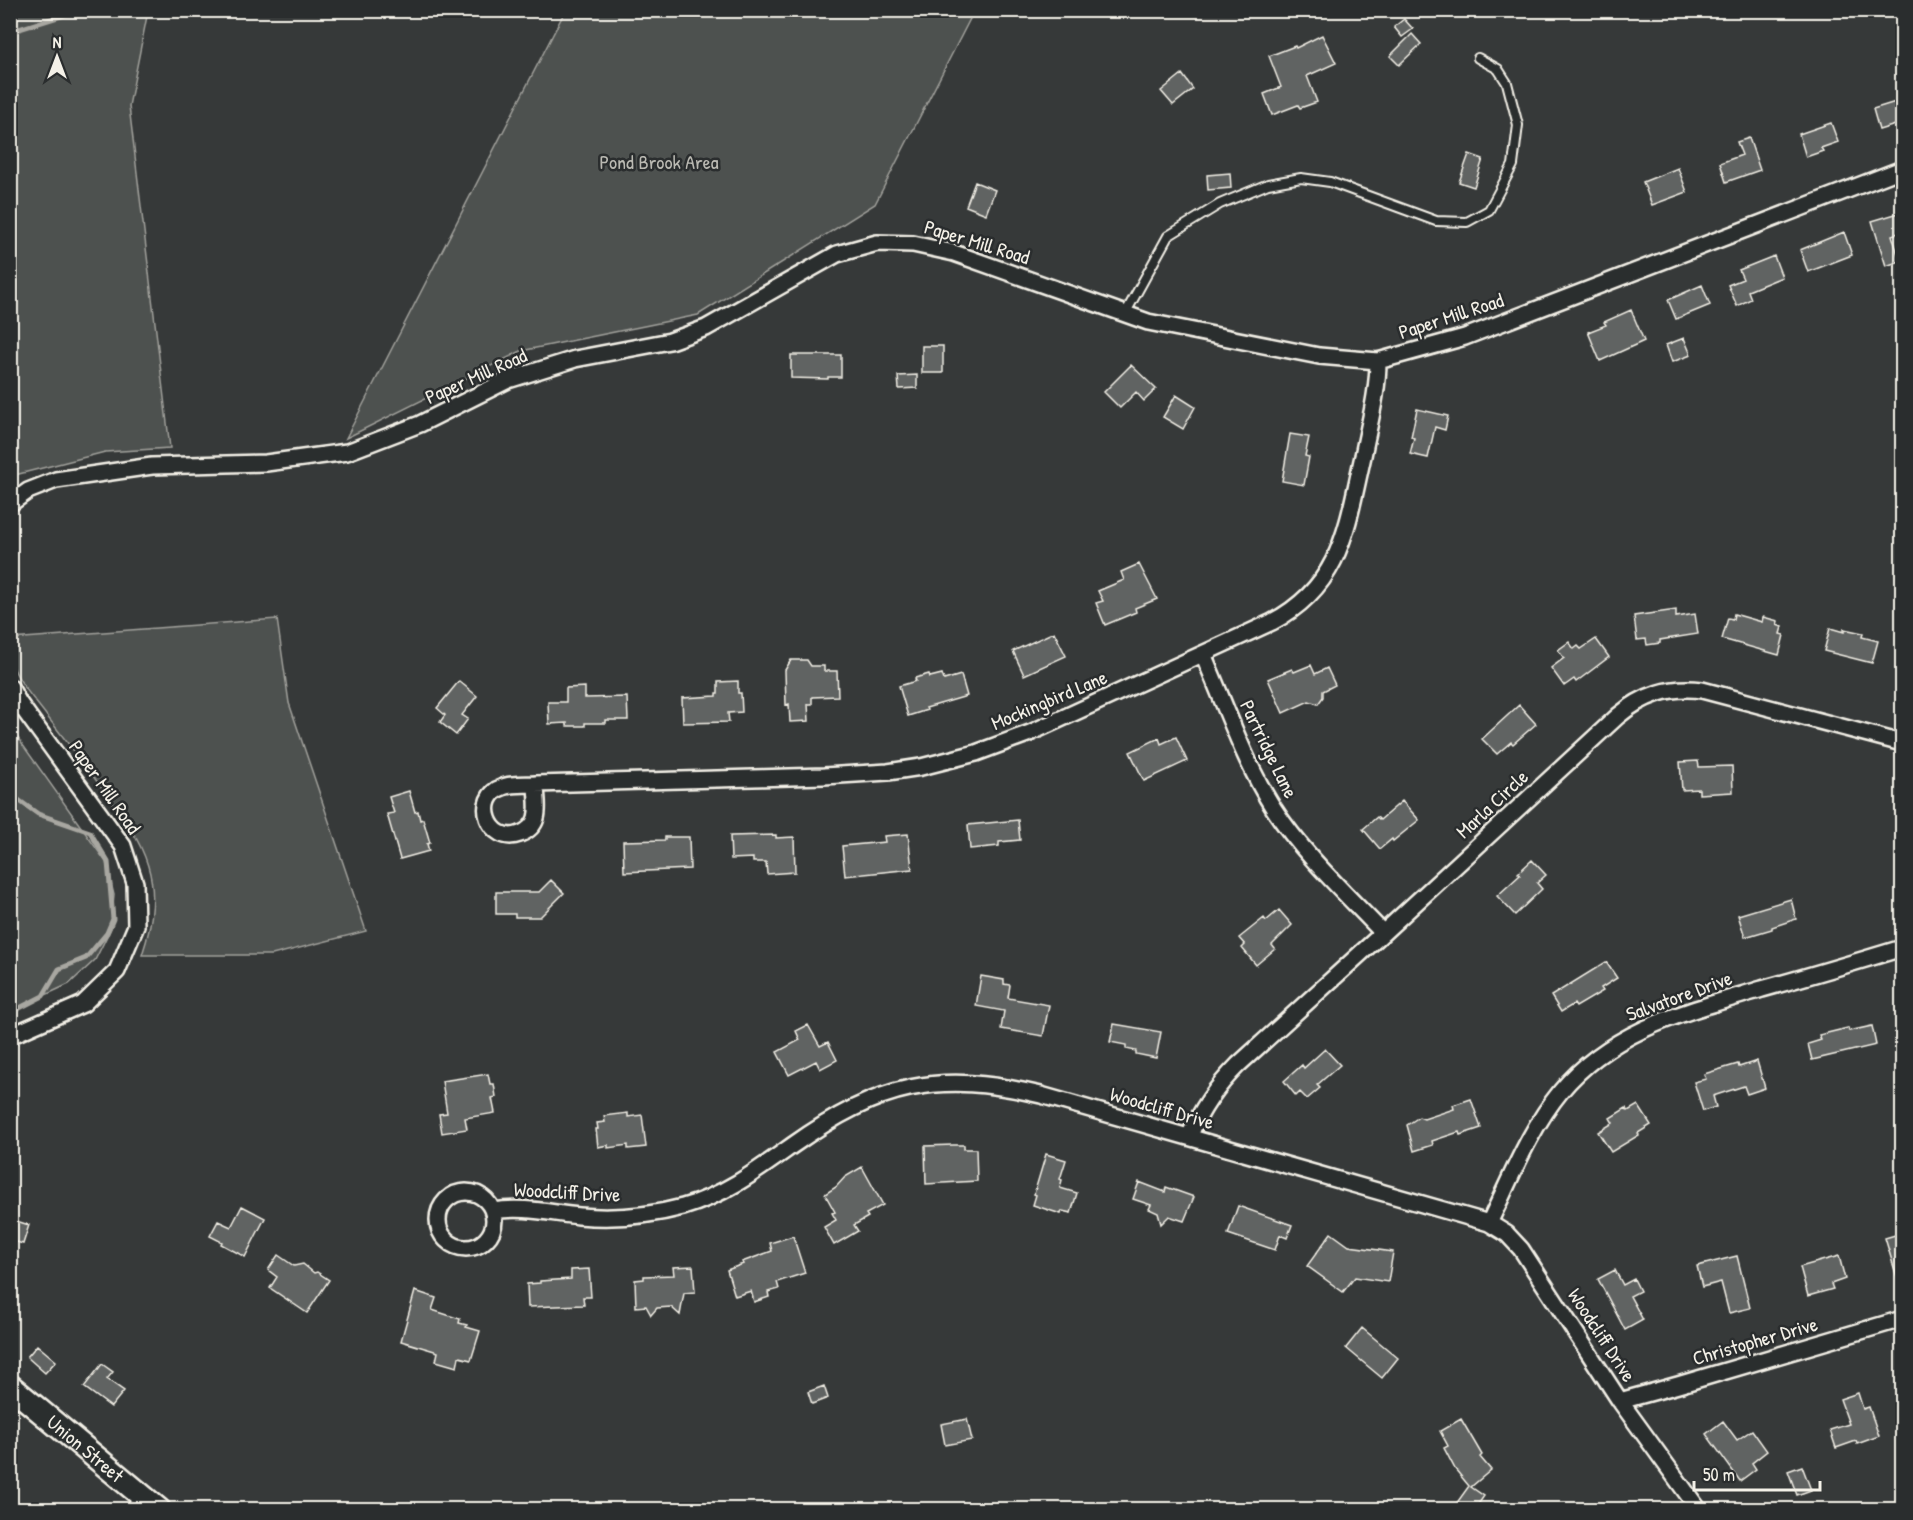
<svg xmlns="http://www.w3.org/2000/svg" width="1913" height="1520" viewBox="0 0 1913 1520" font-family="'Patrick Hand',sans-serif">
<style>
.green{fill:#4e514f;stroke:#a1a19c;stroke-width:1.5}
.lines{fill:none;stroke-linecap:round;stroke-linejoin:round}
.stream{stroke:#a8a7a1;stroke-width:5}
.building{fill:#616362;stroke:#f4f1e8;stroke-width:1.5}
.lane-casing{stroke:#f4f1e8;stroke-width:12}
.street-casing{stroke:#f4f1e8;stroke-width:20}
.secondary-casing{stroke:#f4f1e8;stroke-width:27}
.lane{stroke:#2a2d2e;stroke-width:8}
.street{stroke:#2a2d2e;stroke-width:15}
.secondary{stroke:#2a2d2e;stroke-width:22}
.labels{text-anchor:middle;stroke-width:5;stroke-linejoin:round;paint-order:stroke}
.park-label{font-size:20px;fill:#bab9b2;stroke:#2a2d2e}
.street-label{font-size:20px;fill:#f4f1e8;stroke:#2a2d2e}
</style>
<rect width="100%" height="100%" fill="#363939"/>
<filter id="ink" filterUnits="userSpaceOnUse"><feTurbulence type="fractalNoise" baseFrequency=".0167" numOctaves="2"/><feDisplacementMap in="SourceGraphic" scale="12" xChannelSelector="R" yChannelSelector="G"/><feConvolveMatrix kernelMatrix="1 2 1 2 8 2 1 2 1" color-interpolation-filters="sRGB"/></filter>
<g filter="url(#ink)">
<path class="green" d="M11 10 148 11 129 106 170 448 105 452 11 476Z
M565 11H974L875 204 698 315 521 351 346 438Z
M277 619 289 703 366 931 272 955H142C167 881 146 846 102 788 83 763 65 739 46 715 34 699 17 681 11 661 9 655 10 646 11 639Z
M10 727 106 862 114 895 111 928 95 960 69 984 11 1011Z"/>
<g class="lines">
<path class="stream" d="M10 34 16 30 80 10
M10 794 38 814 90 832 108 862 113 919 107 933 86 958 59 969 43 996 10 1013"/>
</g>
<path class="building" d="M1404 19 1413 29 1402 37 1394 27Z
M1412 34 1421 44 1399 65 1390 56Z
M1322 35 1336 63 1307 76 1317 102 1300 108 1298 105 1272 115 1264 94 1281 87 1269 56 1295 46 1296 48Z
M1182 74 1193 89 1173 105 1161 91Z
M1902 100V123L1879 130 1873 109Z
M1831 123 1838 142 1821 148 1823 151 1806 157 1799 134Z
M1749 138 1760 170 1726 182 1720 163 1742 155 1737 142Z
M1469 154 1483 159 1474 187 1459 182Z
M1678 168 1687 192 1652 205 1643 182Z
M1230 173 1231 188 1208 190 1207 175Z
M975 182 995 190 986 214 966 206Z
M1902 212V232L1892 235 1900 261 1886 266 1872 221Z
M1844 232 1852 255 1808 272 1800 250Z
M1774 256 1782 277 1748 291 1751 299 1737 306 1728 285 1743 279 1739 270Z
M1702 285 1710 305 1676 319 1668 300Z
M1631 310 1644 341 1600 361 1588 332 1606 325 1604 322Z
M1684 338 1691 355 1672 362 1666 345Z
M922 346H943V373H922Z
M791 355H841V377H828V379L791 378Z
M1131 365 1156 389 1144 401 1136 392 1120 408 1104 392Z
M917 375V388L899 389 898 376Z
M1176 395 1195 407 1183 429 1163 417Z
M1417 409 1448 416 1445 430 1435 427 1428 458 1410 454 1414 438 1411 437Z
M1290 434 1309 437 1305 456 1309 457 1304 485 1282 481Z
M1139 564 1157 599 1135 608 1136 612 1105 625 1096 603 1103 601 1098 591 1124 580 1121 572Z
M1676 610V617L1695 614 1698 634 1660 640V643L1647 645 1646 639 1637 640 1634 616Z
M1734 614 1762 622 1763 617 1778 621 1777 625 1782 627 1780 634 1784 635 1779 655 1722 639 1728 618 1733 619Z
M1830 628 1844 632V629L1863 633 1862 637 1878 641 1872 663 1824 651Z
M1054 632 1066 656 1024 675 1013 651Z
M1596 639 1609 657 1576 682 1574 679 1564 686 1551 668 1564 658 1558 650 1569 642 1574 649 1578 646 1581 649Z
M791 660H807L811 666H824V671H837L838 696 812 697V704H808L809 721 790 722 789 704 786 705 785 670Z
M1311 665 1315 674 1327 668 1335 685 1323 691V697L1318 704 1309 701 1283 713 1268 679 1292 669 1294 672Z
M929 674 930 677 942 674 944 680 961 675 967 696 926 708 927 710 908 716 899 686 916 681 915 678Z
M459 681 477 696 462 715 468 719 456 735 440 722 445 715 437 708Z
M738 681V693H741L742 712 728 713 729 722 683 723 682 698 716 696V693H718V682Z
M585 687V698L627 697 628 720H606V723H585V726H567V723L549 724 548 702H566V688Z
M1519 705 1536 724 1513 744 1511 742 1497 754 1482 739Z
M1176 737 1187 761 1144 781 1130 752 1159 738 1161 744Z
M1698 761 1699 767 1732 766 1733 792 1699 794V789L1682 790 1680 762Z
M409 791 415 812 418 811 420 820 423 819 430 843 427 844 429 851 400 859 387 814 394 813 389 797Z
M1402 801 1419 820 1393 841 1392 839 1380 849 1363 829 1377 817 1380 820Z
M1018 820 1020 840 999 842V846L970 849 968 825Z
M908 834 912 869 845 876 842 846 885 842 884 836Z
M776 835V838L794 837 795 872 767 874 766 862H753V858L731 859 730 836Z
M665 837H689L690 869 624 872 623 841 665 840Z
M1532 860 1546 875 1537 883 1542 889 1515 915 1497 896 1520 875 1518 873Z
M551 880 564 893 540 917H515V914H496V892H539Z
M1791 899 1796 919 1772 927V929L1745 937 1738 915Z
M1279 910 1292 925 1272 945 1275 949 1256 965 1242 948 1245 945 1239 938 1264 918 1266 921Z
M1606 962 1617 978 1601 988 1603 991 1576 1007 1574 1004 1561 1012 1551 996Z
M981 976 1004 980V984L1010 985 1008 998 1049 1005 1043 1036 1001 1029 1004 1011 976 1006Z
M1114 1024 1161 1032 1156 1058 1136 1054V1051L1126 1049V1045L1110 1042Z
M808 1025 820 1046 828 1042 837 1060 820 1069 816 1061 789 1075 777 1052 800 1040 796 1031Z
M1872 1026 1876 1045 1812 1060 1808 1044 1821 1040 1819 1035 1848 1028 1849 1031Z
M1325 1049 1340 1065 1317 1085 1320 1088 1307 1099 1300 1092 1296 1096 1284 1081 1302 1065 1304 1068Z
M1757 1061 1765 1088 1747 1094 1744 1086 1713 1096 1716 1107 1703 1111 1694 1082 1706 1079 1704 1074 1738 1064 1739 1067Z
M488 1074 490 1084H494L496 1097 492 1098 495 1113 465 1118 467 1129 442 1133 439 1114 447 1113 442 1081Z
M1471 1099 1481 1128 1460 1135 1459 1132 1432 1141 1433 1145 1414 1151 1407 1125 1419 1117 1424 1119 1454 1109 1453 1105Z
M1638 1105 1651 1125 1638 1133 1639 1135 1611 1152 1598 1132 1613 1123 1610 1118 1626 1108 1628 1111Z
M628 1113V1117L642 1115 646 1147 628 1149V1145L608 1148V1145L598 1147 596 1129H598L597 1123 605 1122 604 1116Z
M953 1145H964V1149H976L977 1181 926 1184 925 1146Z
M1046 1154 1066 1160 1060 1179 1062 1180 1060 1188 1077 1193 1071 1213 1062 1211 1061 1214 1033 1205 1036 1195 1034 1194Z
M862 1167 883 1205 866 1214 868 1217 854 1225 858 1231 834 1245 824 1227 836 1220 832 1213 835 1212 825 1194 836 1187 845 1177Z
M1139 1182 1165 1192 1166 1187 1194 1197 1184 1221 1169 1216 1161 1224 1158 1213 1149 1209 1151 1205 1133 1199Z
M242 1206 265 1218 245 1257 221 1244 222 1242 210 1236 218 1221 231 1227Z
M1238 1206 1292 1225 1287 1238 1280 1235 1275 1250 1228 1234Z
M10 1219 29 1225 23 1244 10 1240Z
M1331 1233 1349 1246 1393 1252 1388 1282 1355 1277 1343 1292 1307 1266Z
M1902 1233V1283L1899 1284 1885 1238Z
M793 1236 805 1273 777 1282 779 1289 768 1292 769 1297 754 1302 751 1291 735 1296 727 1270 743 1264 742 1262 772 1251 770 1243Z
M278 1255 294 1266 303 1264 314 1273 317 1272 329 1280 307 1313 270 1288 277 1277 268 1270Z
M1737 1256 1750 1308 1729 1313 1721 1282 1702 1287 1697 1266Z
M1839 1256 1845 1279 1831 1284 1833 1289 1808 1296 1800 1267Z
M693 1266 695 1292 684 1293 680 1315 671 1307 657 1308 651 1315 646 1306 636 1307 635 1280 644 1279V1276L674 1275 673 1267Z
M589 1269 591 1297H583L584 1305 528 1307 527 1284 540 1283V1281L571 1279V1270Z
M1615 1270 1623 1285 1634 1279 1640 1291 1630 1296 1643 1320 1625 1330 1598 1279Z
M415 1291 436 1298 432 1310 460 1319 459 1323 467 1325 466 1327 480 1331 471 1360 459 1357 457 1367 436 1361 438 1352 401 1341Z
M1362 1328 1398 1358 1382 1378 1346 1348Z
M37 1345 56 1361 45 1373 27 1357Z
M102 1364 113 1372 107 1379 124 1391 111 1407 84 1387Z
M824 1386 828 1398 812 1404 808 1392Z
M1858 1393 1863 1409 1869 1407 1879 1436 1857 1444 1856 1441 1836 1448 1830 1430 1849 1424 1840 1399Z
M967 1419 972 1440 945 1445 941 1424Z
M1461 1419 1482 1455 1480 1457 1491 1470 1471 1487 1484 1496 1475 1509H1463L1456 1504 1469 1486 1455 1469 1444 1448 1448 1446 1440 1431Z
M1723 1421 1737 1440 1752 1430 1767 1451 1752 1463 1756 1469 1740 1481 1706 1434Z
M1802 1466 1811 1490 1797 1495 1788 1471Z"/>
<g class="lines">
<defs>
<path id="lane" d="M1125 314 1168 236 1220 204 1268 184 1301 178 1330 182 1436 221 1467 222 1489 210 1513 165 1518 125 1507 83 1498 69 1478 58"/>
<path id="street" d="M10 504 28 491 56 480 152 466 266 463 347 452 420 424 508 380 575 359 670 341 706 328 837 254 877 243 913 244 954 253 1148 322 1319 356 1378 361 1465 337 1902 169
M1203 654C1225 704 1245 764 1274 809 1302 853 1347 895 1383 933
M10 687 19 703 123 846 135 883 136 926 117 971 83 1004 10 1036
M536 784C536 795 539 808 536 818 534 825 528 831 520 834 489 846 472 797 503 787 513 783 526 785 536 784L824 776 888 772 921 767 976 753 1030 733 1272 622C1342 585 1347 526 1363 456 1369 424 1378 393 1378 361
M1189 1137C1201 1109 1216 1087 1238 1065L1383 933 1618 716C1643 695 1669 686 1702 690L1902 743
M438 1220a28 28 0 1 1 56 0a28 28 0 1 1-56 0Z
M493 1211C522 1206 550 1213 579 1216 614 1219 649 1216 683 1207 725 1195 758 1170 793 1145 879 1084 938 1070 1041 1095L1489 1223 1507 1234 1521 1249 1620 1401 1699 1510
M1489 1223C1511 1178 1529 1130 1561 1091 1612 1029 1689 1011 1762 989 1809 976 1856 962 1902 948
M1620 1401 1678 1385 1902 1319"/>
<g id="secondary">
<path id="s1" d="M10 1386 159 1510"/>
</g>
</defs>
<use href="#lane" class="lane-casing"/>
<use href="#street" class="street-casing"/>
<use href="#secondary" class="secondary-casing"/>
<use href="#lane" class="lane"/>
<use href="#street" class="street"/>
<use href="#secondary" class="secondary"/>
</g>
</g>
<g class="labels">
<g class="park-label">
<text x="659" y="169">Pond Brook Area</text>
</g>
<g class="street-label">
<text transform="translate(977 242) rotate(17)" y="7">Paper Mill Road</text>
<text transform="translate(1451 316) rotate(-18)" y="7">Paper Mill Road</text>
<text transform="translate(476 376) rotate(-24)" y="7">Paper Mill Road</text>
<text transform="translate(1049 700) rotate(-23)" y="7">Mockingbird Lane</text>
<text transform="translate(1269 749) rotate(64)" y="7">Partridge Lane</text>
<text transform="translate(105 787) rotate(55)" y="7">Paper Mill Road</text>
<text transform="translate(1492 804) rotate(-43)" y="7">Marla Circle</text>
<text transform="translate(1679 996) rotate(-20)" y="7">Salvatore Drive</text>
<text transform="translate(1162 1108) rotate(16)" y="7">Woodcliff Drive</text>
<text transform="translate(567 1192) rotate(3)" y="7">Woodcliff Drive</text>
<text transform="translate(1602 1335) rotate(57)" y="7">Woodcliff Drive</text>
<text transform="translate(1755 1341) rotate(-16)" y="7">Christopher Drive</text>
<text dy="7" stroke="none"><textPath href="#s1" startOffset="98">Union Street</textPath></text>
</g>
</g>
<rect width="1913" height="1520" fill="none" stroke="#2a2d2e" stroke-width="36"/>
<rect x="18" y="18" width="1877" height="1484" fill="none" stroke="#f4f1e8" stroke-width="2" filter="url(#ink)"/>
<g transform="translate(57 57)" stroke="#2a2d2e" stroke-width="4.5" paint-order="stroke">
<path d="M0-4.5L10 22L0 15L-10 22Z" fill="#f4f1e8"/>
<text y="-9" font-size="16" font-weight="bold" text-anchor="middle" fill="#f4f1e8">N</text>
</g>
<path d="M1694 1481v9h126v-9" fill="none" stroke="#f4f1e8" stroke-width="3"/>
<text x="1703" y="1481" font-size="18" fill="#f4f1e8" stroke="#2a2d2e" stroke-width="4.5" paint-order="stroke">50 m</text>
</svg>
